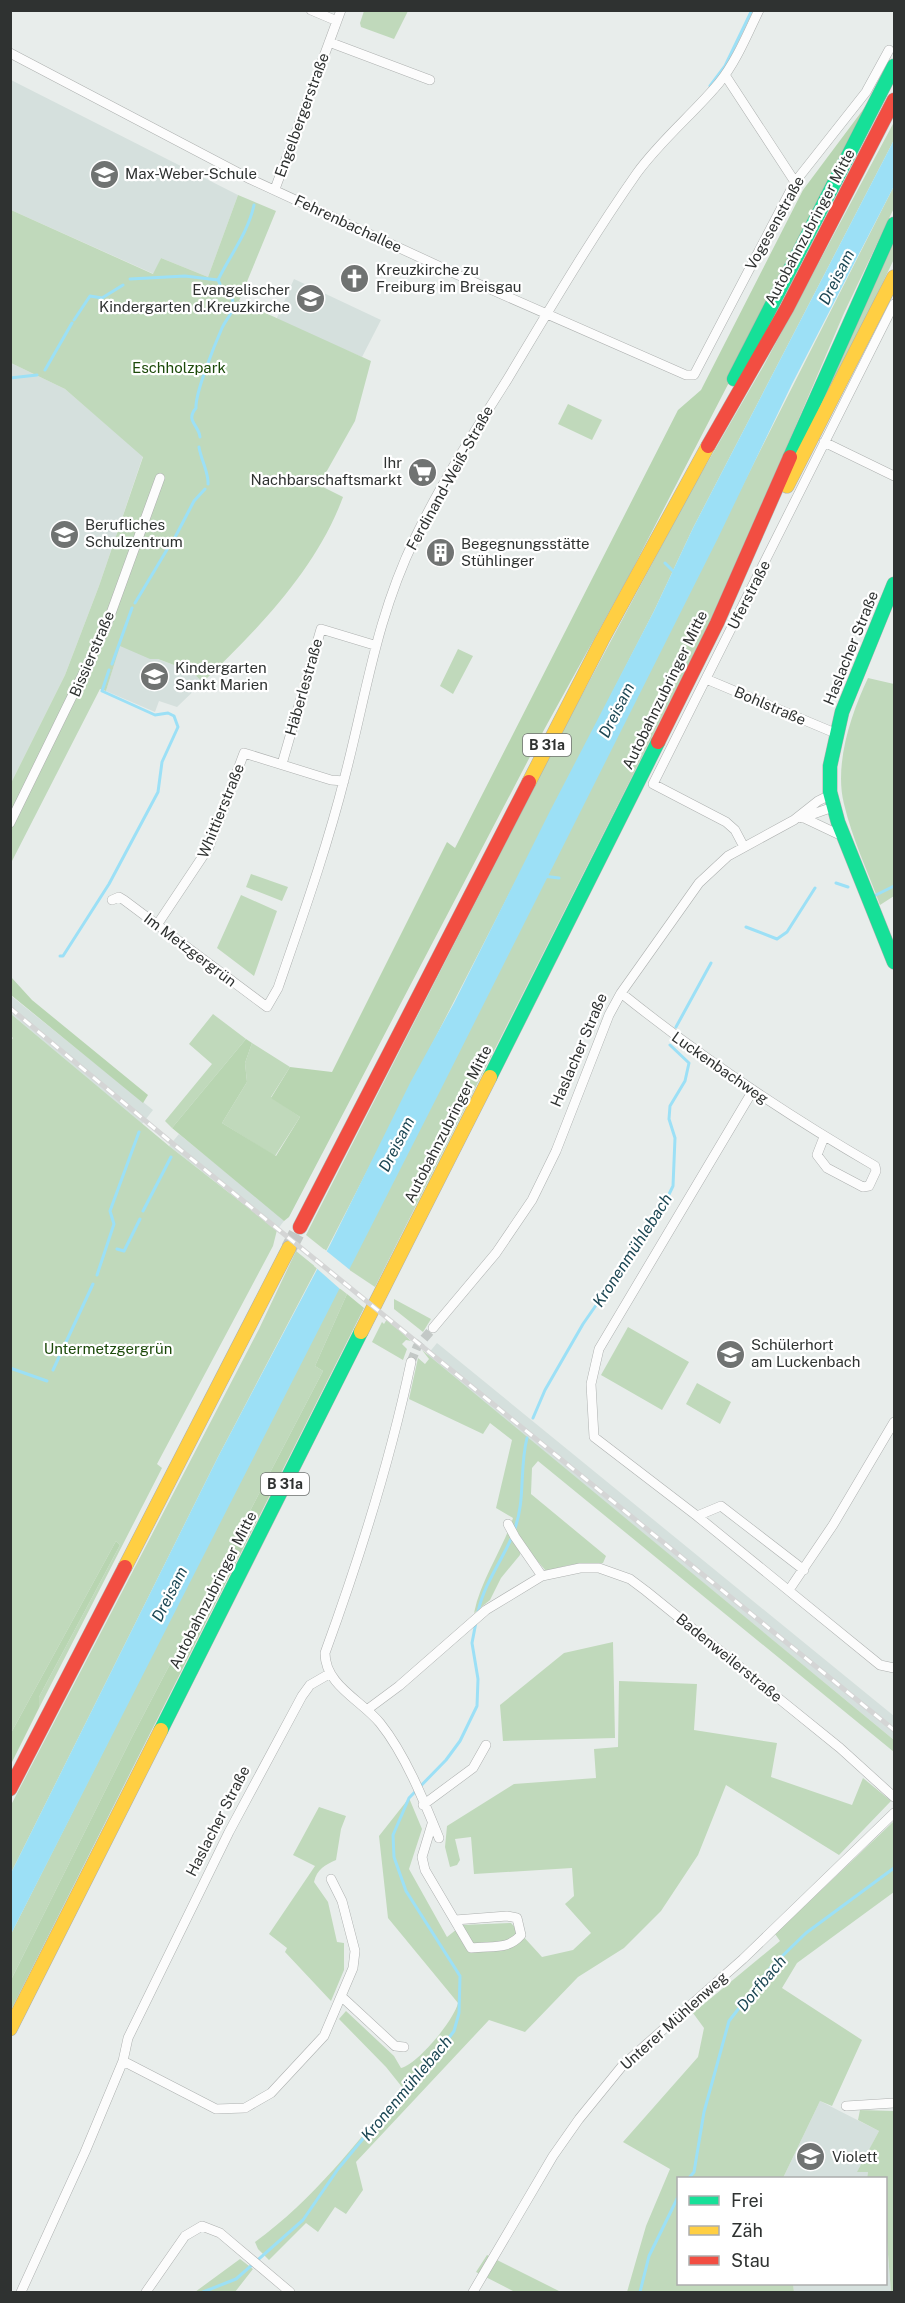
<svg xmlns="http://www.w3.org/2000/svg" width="905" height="2303" viewBox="0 0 905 2303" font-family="'Public Sans',sans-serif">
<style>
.built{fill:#d5e0dd}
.green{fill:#c0d9bb}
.forest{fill:#b8d5b1}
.water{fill:#9ce0f6}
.pier{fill:#e8edeb}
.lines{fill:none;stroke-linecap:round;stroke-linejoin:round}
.stream{stroke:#9ce0f6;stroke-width:3}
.street-tunnel{stroke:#c3c8c6;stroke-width:9;stroke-dasharray:9 4.5;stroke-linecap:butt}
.highway-tunnel{stroke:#c3c8c6;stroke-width:16;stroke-dasharray:16 8;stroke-linecap:butt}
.street-casing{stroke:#adb0af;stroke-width:10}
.fast-casing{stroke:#adb0af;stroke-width:15}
.slow-casing{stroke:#adb0af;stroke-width:15}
.jam-casing{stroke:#adb0af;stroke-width:15}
.street{stroke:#fcfcfc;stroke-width:9}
.fast{stroke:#16e098;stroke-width:14}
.slow{stroke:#ffcf43;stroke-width:14}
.jam{stroke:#f24e42;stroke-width:14}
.rail-casing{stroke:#d4d5d5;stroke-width:5}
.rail{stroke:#fff;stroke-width:3;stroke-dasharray:9;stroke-linecap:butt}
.labels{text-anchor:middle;stroke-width:4.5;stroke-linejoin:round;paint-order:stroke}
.shield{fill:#fff;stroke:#6d706f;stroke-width:1.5}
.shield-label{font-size:14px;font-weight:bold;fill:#2f3231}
.street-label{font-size:15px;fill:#2f3231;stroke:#fff}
.poi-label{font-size:15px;fill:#2f3231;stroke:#fff;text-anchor:start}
.park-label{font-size:15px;fill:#1c4a0a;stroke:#fff}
.water-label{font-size:16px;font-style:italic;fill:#1b4653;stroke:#fff}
</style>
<rect width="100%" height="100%" fill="#e8edeb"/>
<path class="built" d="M11 80 238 195 208 277 161 258 154 274 11 210Z
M294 279 381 320 362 357 276 320Z
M11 363 65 389 143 456 99 586 65 675 11 783Z
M120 645 190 671 203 682 177 707 159 701 155 712 106 691Z
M10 995 153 1110 142 1124 11 1014Z
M179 1134 276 1213 284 1221 277 1230 169 1146Z
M437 1343 894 1716V1740L427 1355Z
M820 2101 879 2131 858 2171 868 2172 867 2178H783Z
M886 2230 891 2292H794L793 2284H886Z"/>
<path class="green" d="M364 11V10L408 11 394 39 361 27 360 23Z
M894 122V140L693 528 654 611 326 1251 306 1235 559 738 691 491 764 365Z
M894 186V208L844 313 723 596 375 1287 348 1269C531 909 711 546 894 186Z
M238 195 276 211 239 301 371 361 355 421 319 485 343 497C316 570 258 629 203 682L190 671 158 659H150L120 646 106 691 100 689 11 863V783L65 675 99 586 143 457 65 389 11 363V210L153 274 161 258 208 277Z
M894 239V259L834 385 810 424Z
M568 404 602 420 592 440 558 424Z
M458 649 473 656 453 694 440 686Z
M868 678 894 684V896L880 905C868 872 852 838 844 804 834 764 851 714 868 678Z
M251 874 288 887 282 901 246 887Z
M241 895 277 911 254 976 217 948Z
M11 1014 169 1146 277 1230 273 1246 157 1464 162 1468 39 1708V1697L120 1545 116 1541 11 1733 10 1042 13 1038 11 1036Z
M213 1014 246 1039 172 1128 165 1121 212 1064 189 1044Z
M252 1043 290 1067 271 1097 300 1117 275 1156 222 1123 247 1082 245 1063Z
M296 1251 317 1268 218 1457 11 1873V1805L259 1329Z
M338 1287 347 1294 315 1366 323 1371 132 1737 11 1980V1934Z
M394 1299 431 1319 423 1332 394 1309Z
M387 1319 411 1341 406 1340 402 1344 407 1349 403 1360 372 1342 382 1322 384 1324Z
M628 1327 689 1362 662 1410 601 1375Z
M422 1350 894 1740V1752L538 1461 532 1468 531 1494 606 1556 603 1563 569 1565 546 1571 521 1542 520 1555 501 1578 490 1600 474 1613C481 1579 502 1551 513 1518L496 1508 512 1440 490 1423 483 1434 409 1399 418 1358 425 1364 429 1359Z
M697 1383 731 1402 720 1424 686 1404Z
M613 1642 615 1738 503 1741 500 1705 564 1653Z
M619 1681 697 1684 694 1730 777 1743 771 1777 852 1805 863 1778 891 1801 839 1855 726 1785 698 1855 661 1911 624 1948 578 1977 525 2032 489 2020 356 2162 363 2190 346 2214 335 2207 318 2232 306 2223 269 2260 258 2249 255 2242C313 2200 357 2143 402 2087L386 2067 339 2019 346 2011 394 2056 401 2068C418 2064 454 2020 458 2003L388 1918 379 1836 409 1798 422 1829 409 1869 447 1937 462 1925 511 1923 542 1957 573 1950 591 1933 565 1904 574 1896 572 1868 474 1874 471 1837 455 1839 460 1860 457 1865 450 1867 445 1847 447 1826 514 1784 596 1778 594 1749 618 1747Z
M319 1807 346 1816 341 1829 336 1860C325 1865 317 1869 314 1882L328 1902 337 1942 344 1943V1970L331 2001 285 1952 287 1948 269 1934 315 1866 293 1855Z
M894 1821V1892L797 1963 782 1988 862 2040 832 2106 820 2101 783 2178H678V2284H793L794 2292H627L646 2226 670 2169 623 2142 698 2057 704 2028 693 2013 780 1941 775 1934Z
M860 2110 894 2111V2292H891L886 2229V2178H867L868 2172H857L879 2131 858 2120Z
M487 2255 561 2292H515L476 2272Z
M240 2259 253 2269 235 2292H195Z"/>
<path class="forest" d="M868 103 872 106 631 572 545 728 289 1217 284 1221 172 1128 246 1039 252 1043 245 1063 247 1082 222 1123 276 1156 300 1117 271 1098 290 1067 332 1072 447 842 455 848 678 410 701 390 803 190Z
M11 977 32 1000 148 1095 143 1103 11 995Z
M347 1294 364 1308 11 2010V1980L132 1737 323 1371 315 1366Z
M116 1541 120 1545 39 1697V1708L11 1764V1733Z"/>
<path class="water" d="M894 140V186L792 384 718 538 437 1097 11 1934V1873L218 1457 330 1245 410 1083 454 1003 550 811 654 611 693 528Z"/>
<path class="pier" d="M324 1249 350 1270 340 1289 314 1266Z"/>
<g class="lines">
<path class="stream" d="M710 86 725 66 752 10
M130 279 185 276 218 280
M220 284 218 280C230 255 248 233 254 205
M74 320 90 296 102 298 123 285
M45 370 72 323
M10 378 37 375
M200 437C199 425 185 421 196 408 195 393 215 344 222 328 227 317 236 312 232 298
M199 447C201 460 209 473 208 484
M172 543 194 501 205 489
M665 563 674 572
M135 603 168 548
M112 664 132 608
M543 876 559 878
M836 883 848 887
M872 897 894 886
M746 927 777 939 787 932 815 888
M60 956H63L109 884 158 792 162 762 178 727 174 716 168 713 155 715 102 691 109 670
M676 1027 711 963
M143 1211 171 1157
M117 1249 124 1251 140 1219
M97 1275 114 1224 110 1211 139 1132
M10 1368 47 1381
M53 1370 93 1284
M533 1418 545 1390 583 1324 660 1213 673 1186 675 1138 669 1119 670 1106 685 1081 689 1063 670 1045
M514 1531C526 1500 519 1469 527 1438
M478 1612C484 1584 501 1562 512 1537
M689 2178 694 2172 704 2112 729 2021 772 1966 806 1933 894 1868
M203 2292 236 2279 303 2220 338 2169 400 2094 429 2065 454 2031 459 2013 460 1976 406 1891 394 1857 393 1835 409 1798 446 1760 460 1741 477 1706 478 1679 472 1643 476 1622
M640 2292 649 2256 678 2197"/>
<path class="street-tunnel" d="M411 1362 417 1347 433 1328"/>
<path class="highway-tunnel" d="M289 1248 300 1227"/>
<defs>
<path id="street" d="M311 10 337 21
M329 42 430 80
M10 53 250 179 458 275 686 375H694L795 182 866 92 889 50
M725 75 795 182
M275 189 341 10
M824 442 894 476
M706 679 835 733
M282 764 321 629 374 645
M802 818 833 807
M804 818 842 836
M10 823 106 627 160 478
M744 847 735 830 726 822 653 784 894 304
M112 900 119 897 124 900 267 1007 278 988C302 918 327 848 345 776 367 691 376 619 415 538 441 483 475 431 507 380 549 310 590 240 637 173 661 140 693 114 719 83 736 62 747 35 759 10
M157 925 209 847 244 753 331 780 344 781
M621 993C702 1058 785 1114 875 1166L876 1171 869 1186 863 1187 827 1168 817 1155 824 1137
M752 1092 599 1349 591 1384 594 1437 697 1516 880 1665 894 1668
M433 1328 496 1253 532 1200 556 1151 609 1015 621 993 699 883 728 856 794 820 818 801 830 795
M411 1362C390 1462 360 1557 325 1653 325 1685 361 1700 380 1723 405 1754 424 1801 439 1838
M697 1516 721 1506 804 1570
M508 1524 515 1537 542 1576
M789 1590 833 1525 894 1422
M368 1709 399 1686 486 1610 542 1576 580 1568H599L630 1579 646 1591 840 1748 894 1797
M423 1805 473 1768 486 1745
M432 1824 422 1857 425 1870 471 1948C491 1945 507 1951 521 1935L517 1918 507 1916 455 1920
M342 1997 395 2046 404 2047
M123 2061 216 2109 245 2108 271 2093 324 2036 353 1968 355 1951 342 1901 331 1879
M846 2106 894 2103
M21 2292 85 2152 123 2061 128 2038 229 1832 302 1696 310 1685 329 1674
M146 2292 185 2236 202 2226 220 2233 290 2292
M473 2292 553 2156 579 2119 623 2065 743 1959 894 1813"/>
<path id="fast" d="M734 379 894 66
M790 457 894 224
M894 584 842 712 830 766V792L838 822 894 962
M490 1077 658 742
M161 1730 361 1332"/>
<path id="slow" d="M787 486 894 277
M529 782 602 640 708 446
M361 1332 490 1077
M125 1567 289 1248
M10 2029 161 1730"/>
<path id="jam" d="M708 446 787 308 894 100
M658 742 717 623 790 457
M300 1227 529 782
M10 1789 125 1567"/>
</defs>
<use href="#street" class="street-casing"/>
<use href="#fast" class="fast-casing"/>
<use href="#slow" class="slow-casing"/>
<use href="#jam" class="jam-casing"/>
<use href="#street" class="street"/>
<use href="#fast" class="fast"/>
<use href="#slow" class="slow"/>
<use href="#jam" class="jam"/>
<defs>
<path id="rail" d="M10 1008 172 1143 894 1730"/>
</defs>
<use href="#rail" class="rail-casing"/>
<use href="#rail" class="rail"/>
</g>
<defs>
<symbol id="school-disc" viewBox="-11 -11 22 22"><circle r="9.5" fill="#707372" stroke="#fff"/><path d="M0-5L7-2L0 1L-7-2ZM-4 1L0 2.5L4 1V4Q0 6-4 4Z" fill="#fff"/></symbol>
<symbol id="church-disc" viewBox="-11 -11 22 22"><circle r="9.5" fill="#707372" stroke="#fff"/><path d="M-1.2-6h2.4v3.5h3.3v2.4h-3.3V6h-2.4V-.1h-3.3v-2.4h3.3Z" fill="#fff"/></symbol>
<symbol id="supermarket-disc" viewBox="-11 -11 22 22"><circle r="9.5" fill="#707372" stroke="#fff"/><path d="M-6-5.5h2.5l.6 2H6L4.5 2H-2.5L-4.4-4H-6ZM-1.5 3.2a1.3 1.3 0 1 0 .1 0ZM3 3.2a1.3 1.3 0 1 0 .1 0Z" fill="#fff"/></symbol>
<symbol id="building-disc" viewBox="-11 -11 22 22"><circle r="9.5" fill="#707372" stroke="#fff"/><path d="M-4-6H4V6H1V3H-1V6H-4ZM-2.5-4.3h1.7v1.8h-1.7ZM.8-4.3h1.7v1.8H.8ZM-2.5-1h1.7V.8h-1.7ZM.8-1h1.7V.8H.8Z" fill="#fff"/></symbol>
</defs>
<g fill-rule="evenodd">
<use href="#school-disc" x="88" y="158" width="33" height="33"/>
<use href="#church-disc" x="338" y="262" width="33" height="33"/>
<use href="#school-disc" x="294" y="282" width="33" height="33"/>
<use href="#supermarket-disc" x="406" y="456" width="33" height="33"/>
<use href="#school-disc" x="48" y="518" width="33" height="33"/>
<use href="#building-disc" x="424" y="536" width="33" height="33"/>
<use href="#school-disc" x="138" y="660" width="33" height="33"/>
<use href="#school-disc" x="714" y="1338" width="33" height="33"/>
<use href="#school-disc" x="794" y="2140" width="33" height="33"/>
</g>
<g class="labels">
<g class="shield">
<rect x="523" y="734" width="48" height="22" rx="4.5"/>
<rect x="261" y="1473" width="48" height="22" rx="4.5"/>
</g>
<g class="shield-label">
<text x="547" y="750">B 31a</text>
<text x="285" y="1489">B 31a</text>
</g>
<g class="street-label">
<text transform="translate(302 115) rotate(-70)" y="5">Engelbergerstraße</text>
<text transform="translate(775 223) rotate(-61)" y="5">Vogesenstraße</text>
<text transform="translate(348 224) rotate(25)" y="5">Fehrenbachallee</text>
<text transform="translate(810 227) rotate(-62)" y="5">Autobahnzubringer Mitte</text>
<text transform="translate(450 478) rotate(-61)" y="5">Ferdinand-Weiß-Straße</text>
<text transform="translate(749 595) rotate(-63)" y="5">Uferstraße</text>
<text transform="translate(851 648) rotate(-68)" y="5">Haslacher Straße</text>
<text transform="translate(92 654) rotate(-67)" y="5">Bissierstraße</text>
<text transform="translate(304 687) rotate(-74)" y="5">Häberlestraße</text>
<text transform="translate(665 690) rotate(-64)" y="5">Autobahnzubringer Mitte</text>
<text transform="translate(770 706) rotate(23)" y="5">Bohlstraße</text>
<text transform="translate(221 811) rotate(-68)" y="5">Whittierstraße</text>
<text transform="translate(190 950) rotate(37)" y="5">Im Metzgergrün</text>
<text transform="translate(579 1050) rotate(-67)" y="5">Haslacher Straße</text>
<text transform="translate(720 1068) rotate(35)" y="5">Luckenbachweg</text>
<text transform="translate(448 1124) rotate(-63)" y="5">Autobahnzubringer Mitte</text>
<text transform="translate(213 1590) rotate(-63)" y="5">Autobahnzubringer Mitte</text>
<text transform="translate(729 1658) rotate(39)" y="5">Badenweilerstraße</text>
<text transform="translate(218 1821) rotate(-63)" y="5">Haslacher Straße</text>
<text transform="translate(674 2021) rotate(-42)" y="5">Unterer Mühlenweg</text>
</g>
<g class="poi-label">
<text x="125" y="179">Max-Weber-Schule</text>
<text x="376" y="275">Kreuzkirche zu<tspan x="376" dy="17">Freiburg im Breisgau</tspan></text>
<text x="290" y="295" text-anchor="end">Evangelischer<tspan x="290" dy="17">Kindergarten d.Kreuzkirche</tspan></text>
<text x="402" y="468" text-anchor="end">Ihr<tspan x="402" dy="17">Nachbarschaftsmarkt</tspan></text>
<text x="85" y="530">Berufliches<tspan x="85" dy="17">Schulzentrum</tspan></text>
<text x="461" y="549">Begegnungsstätte<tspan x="461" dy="17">Stühlinger</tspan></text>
<text x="175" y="673">Kindergarten<tspan x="175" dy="17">Sankt Marien</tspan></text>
<text x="751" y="1350">Schülerhort<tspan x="751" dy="17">am Luckenbach</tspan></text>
<text x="832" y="2162">Violett</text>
</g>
<g class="park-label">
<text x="179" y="373">Eschholzpark</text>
<text x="108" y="1354">Untermetzgergrün</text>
</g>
<g class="water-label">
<text transform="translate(836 277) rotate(-63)" y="6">Dreisam</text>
<text transform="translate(616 710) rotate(-63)" y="6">Dreisam</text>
<text transform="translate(396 1144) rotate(-63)" y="6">Dreisam</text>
<text transform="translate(632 1250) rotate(-57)" y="6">Kronenmühlebach</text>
<text transform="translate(169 1594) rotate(-63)" y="6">Dreisam</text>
<text transform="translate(761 1983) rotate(-50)" y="6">Dorfbach</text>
<text transform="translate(406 2088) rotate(-50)" y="6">Kronenmühlebach</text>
</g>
</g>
<rect width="905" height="2303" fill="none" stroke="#2f3231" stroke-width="24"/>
<rect x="677" y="2177" width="210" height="108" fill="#ffffff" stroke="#acadad" stroke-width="1.5"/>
<rect x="689" y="2196" width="30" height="9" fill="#16e098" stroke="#acadad" stroke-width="1.5"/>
<text x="731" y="2207" font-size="18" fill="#2f3231">Frei</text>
<rect x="689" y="2226" width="30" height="9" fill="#ffcf43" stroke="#acadad" stroke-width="1.5"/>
<text x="731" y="2237" font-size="18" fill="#2f3231">Zäh</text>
<rect x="689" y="2256" width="30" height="9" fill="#f24e42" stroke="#acadad" stroke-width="1.5"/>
<text x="731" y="2267" font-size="18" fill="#2f3231">Stau</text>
</svg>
